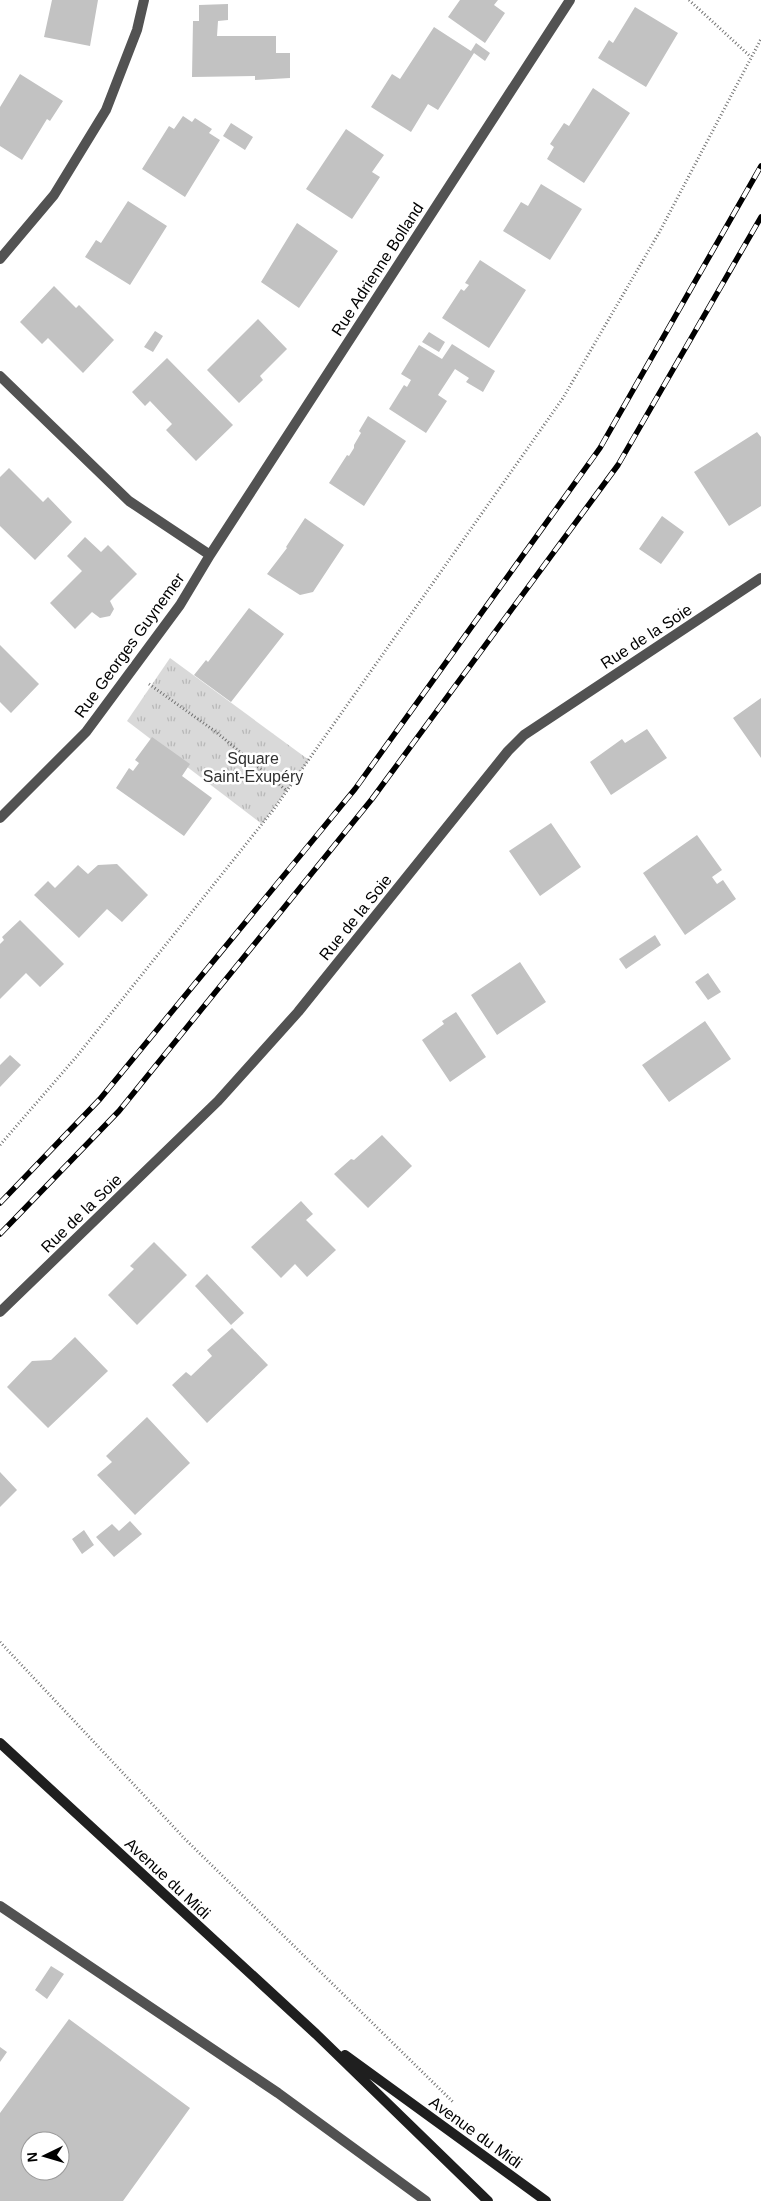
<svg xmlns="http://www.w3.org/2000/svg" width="761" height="2201" viewBox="0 0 761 2201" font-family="Arial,sans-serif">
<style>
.park{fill:url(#park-tufts)}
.building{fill:#c2c2c2;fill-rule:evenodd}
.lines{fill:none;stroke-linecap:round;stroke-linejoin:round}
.path{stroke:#747474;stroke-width:3;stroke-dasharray:1 2.5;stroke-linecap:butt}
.street{stroke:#525252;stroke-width:10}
.secondary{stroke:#1f1f1f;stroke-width:10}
.rail-casing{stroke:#000;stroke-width:5.5}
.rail{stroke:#fff;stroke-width:4;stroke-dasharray:11;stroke-linecap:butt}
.labels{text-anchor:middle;stroke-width:5;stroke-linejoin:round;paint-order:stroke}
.street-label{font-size:16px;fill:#000;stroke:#fff}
.park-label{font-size:16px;fill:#303030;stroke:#fff}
</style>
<defs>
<pattern id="park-tufts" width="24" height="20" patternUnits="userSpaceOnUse" patternTransform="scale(1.25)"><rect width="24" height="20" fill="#d9d9d9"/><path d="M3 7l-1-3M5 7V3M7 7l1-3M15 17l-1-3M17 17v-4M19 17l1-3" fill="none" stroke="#b8b8b8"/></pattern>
</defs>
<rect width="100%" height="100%" fill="#fff"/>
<path class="park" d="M170 658 309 760 262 824 127 721Z"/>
<path class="building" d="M52 0H98L90 46 44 37Z
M460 0H498L494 5 505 13 485 43 448 17Z
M228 4V20L218 21 217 36H276V53H290V78L255 80V76L192 77 193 21H199V5Z
M635 7 678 33 646 87 598 58 609 40 613 43Z
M434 27 471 51 476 43 490 53 485 61 474 53 438 110 428 104 411 132 371 107 392 74 400 79Z
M20 74 63 101 50 121 47 119 22 160 0 146V107Z
M593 88 630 113 584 183 547 159 554 147 550 144 564 123 569 126Z
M183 116 192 122 195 118 212 129 209 133 220 140 185 197 142 169 169 126 174 129Z
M231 123 253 137 245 150 223 136Z
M346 129 384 155 372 172 380 177 352 219 306 189Z
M541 184 582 209 550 260 503 231 521 202 528 206Z
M128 201 167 226 130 285 85 257 96 240 101 243Z
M297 223 338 251 299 308 261 282Z
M480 260 526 290 489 348 442 318 461 289 464 291 469 285 465 283Z
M54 286 76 308 79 305 114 340 83 373 48 338 42 344 20 322Z
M258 319 287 349 260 376 263 380 239 403 207 370Z
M155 331 163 336 153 352 144 347Z
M429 332 445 342 439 352 422 342Z
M452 344 495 371 483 392 466 382 469 378 455 369 438 395 447 401 426 433 389 409 404 385 407 387 411 380 401 374 419 345 442 359Z
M167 358 233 425 196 461 166 430 172 424 150 401 145 406 132 392Z
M368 416 406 441 364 506 329 483 347 455 349 456 354 448V445L361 433 359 431Z
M757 432 761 437V506L729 526 694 472Z
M9 468 43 502 48 497 72 522 35 560 0 526V477Z
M662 516 684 532 661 564 639 549Z
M305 518 344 545 313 592 300 595 267 574 287 548 286 547Z
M85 537 101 552 108 545 137 574 110 601 114 609 110 616 100 618 92 612 75 629 50 603 82 571 67 556Z
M249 608 284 634 231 702 194 675 206 660 208 662Z
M0 645 39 684 11 713 0 702Z
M761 698V758L733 718Z
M647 729 667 758 611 795 590 762 622 739 625 743Z
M152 737 190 764 182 776 212 798 184 836 116 788 129 768 133 771 139 763 135 760Z
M551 823 581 867 540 896 509 851Z
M697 835 722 870 712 877 717 884 723 880 736 899 685 935 643 873Z
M117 864 148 895 122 922 107 909 79 938 34 895 48 881 55 888 78 865 88 874 98 865Z
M20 920 64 964 40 987 26 973 0 999V944L4 940 2 937Z
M655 935 661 945 626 969 619 959Z
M520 962 546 1002 497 1035 471 995Z
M708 973 721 992 708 1000 695 982Z
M456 1012 486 1057 450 1082 422 1040 444 1024 442 1021Z
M705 1021 731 1059 669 1102 642 1065Z
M10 1055 21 1065 0 1087V1065Z
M382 1135 412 1166 368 1208 334 1174 351 1159 354 1160Z
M301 1201 313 1214 306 1220 336 1250 307 1277 295 1264 281 1278 251 1247Z
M154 1242 187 1275 137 1325 108 1295 134 1269 130 1266Z
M207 1274 244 1313 231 1325 195 1286Z
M232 1328 268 1365 207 1423 172 1385 186 1372 191 1376 212 1356 207 1350Z
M75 1337 108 1371 48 1428 7 1387 32 1361 51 1360Z
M147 1417 190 1463 135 1515 97 1475 112 1462 106 1456Z
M0 1472 17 1490 0 1507Z
M130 1521 142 1534 114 1557 96 1537 112 1524 119 1531Z
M84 1530 94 1545 82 1554 72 1539Z
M51 1966 64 1974 47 1999 35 1990Z
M69 2019 190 2108 123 2201H0V2113ZM30 2141H60V2171H30Z
M0 2047 7 2052 0 2062Z"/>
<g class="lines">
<path class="path" d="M689 0 751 57
M149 684 216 732 287 791
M0 1145 77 1056 274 809 563 398 660 231 761 39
M0 1642 185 1839 454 2103"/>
<path class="street" d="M0 259 54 195 106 110 137 30 144 0
M0 376 129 501 210 555 180 605 86 732 0 818
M210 555 570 0
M0 1312 218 1101 298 1012 508 751 524 735 761 578
M0 1906 278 2093 426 2201"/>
<path class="secondary" d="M0 1743 316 2034 488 2201
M345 2055 546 2201"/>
<defs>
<path id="rail" d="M0 1203 100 1099 355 789 600 448 761 166
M0 1234 119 1111 372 799 618 465 761 217"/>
</defs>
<use href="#rail" class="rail-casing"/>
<use href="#rail" class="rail"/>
</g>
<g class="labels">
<g class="street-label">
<text transform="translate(377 269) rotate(-57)" y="6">Rue Adrienne Bolland</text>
<text transform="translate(646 636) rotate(-33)" y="6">Rue de la Soie</text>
<text transform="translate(129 645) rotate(-54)" y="6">Rue Georges Guynemer</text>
<text transform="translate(355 917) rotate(-51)" y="6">Rue de la Soie</text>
<text transform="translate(81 1213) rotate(-44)" y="6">Rue de la Soie</text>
<text transform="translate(168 1878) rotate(43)" y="6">Avenue du Midi</text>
<text transform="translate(476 2132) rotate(36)" y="6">Avenue du Midi</text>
</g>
<g class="park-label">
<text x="253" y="764">Square<tspan x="253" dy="18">Saint-Exupéry</tspan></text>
</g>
</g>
<g transform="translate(45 2156) rotate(265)"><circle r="24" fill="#ffffff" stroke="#999999"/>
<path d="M0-4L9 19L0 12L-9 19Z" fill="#000000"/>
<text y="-8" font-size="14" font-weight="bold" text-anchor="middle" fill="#000000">N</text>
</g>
</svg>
